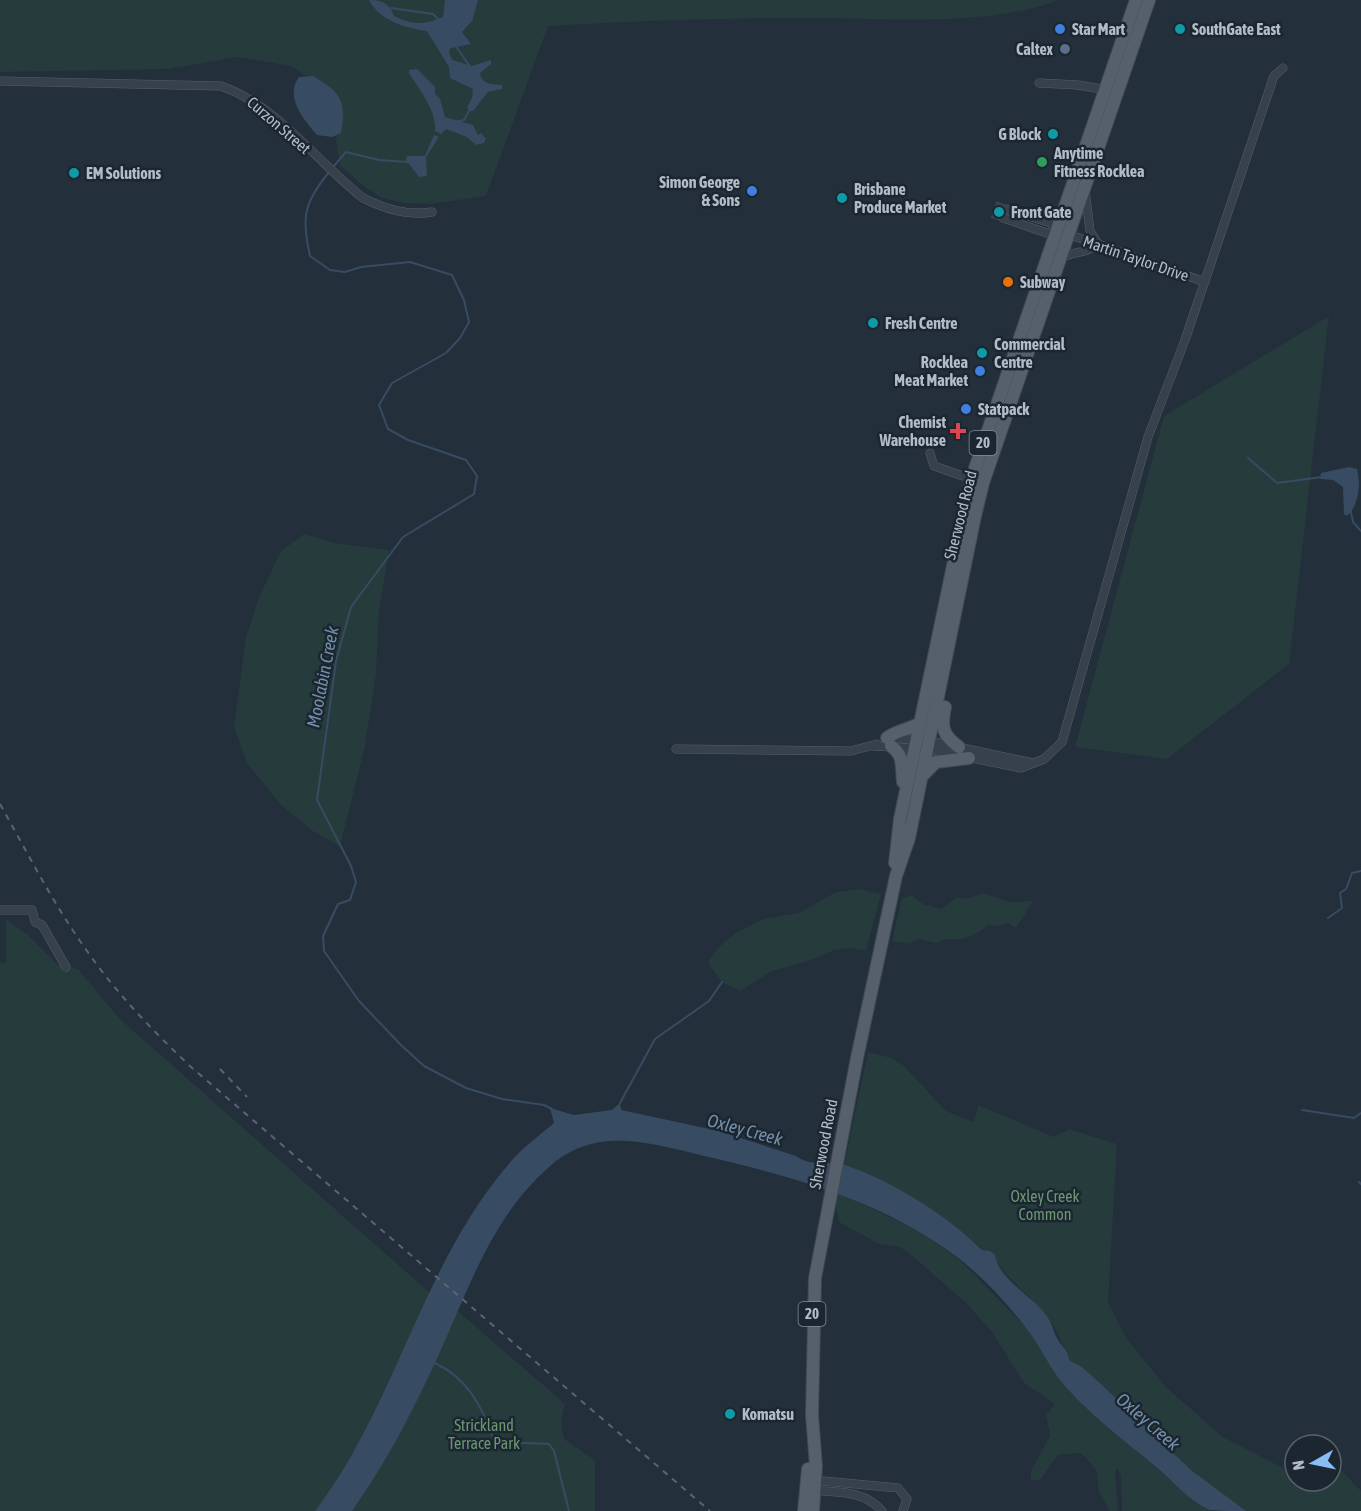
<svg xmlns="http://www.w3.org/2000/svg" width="1361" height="1511" viewBox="0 0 1361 1511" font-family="'Asap Condensed',sans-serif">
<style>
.green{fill:#253b3c}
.water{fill:#374c62}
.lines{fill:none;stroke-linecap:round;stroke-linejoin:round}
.stream{stroke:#374c62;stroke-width:2}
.minor-tunnel{stroke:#384450;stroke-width:8;stroke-dasharray:8 4;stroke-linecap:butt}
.minor-casing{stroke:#555f69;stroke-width:9}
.primary-casing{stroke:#404a54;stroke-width:14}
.minor{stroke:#37414c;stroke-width:8}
.primary{stroke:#55606c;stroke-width:12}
.rail{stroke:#596572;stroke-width:2;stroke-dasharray:6 6;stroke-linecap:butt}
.shop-dot{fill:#3f7fe0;stroke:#1c2630;stroke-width:2}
.culture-dot{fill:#0f9aa8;stroke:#1c2630;stroke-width:2}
.service-dot{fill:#5c6f8a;stroke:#1c2630;stroke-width:2}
.leisure-dot{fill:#2e9e5b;stroke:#1c2630;stroke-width:2}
.food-dot{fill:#e8710a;stroke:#1c2630;stroke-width:2}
.health-dot{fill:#e0444e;stroke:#1c2630;stroke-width:2}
.labels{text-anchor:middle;stroke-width:5;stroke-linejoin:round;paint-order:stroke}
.shield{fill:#1c2630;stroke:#858f9a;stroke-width:1.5}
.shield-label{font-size:15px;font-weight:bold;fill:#b2bcc7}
.poi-label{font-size:16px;font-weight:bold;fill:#b2bcc7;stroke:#1c2630;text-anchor:start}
.street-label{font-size:16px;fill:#b2bcc7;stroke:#1c2630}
.park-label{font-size:16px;fill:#6a9871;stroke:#1c2630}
.water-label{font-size:18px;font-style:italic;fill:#738faa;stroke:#1c2630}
</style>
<rect width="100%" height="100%" fill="#232f3b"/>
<path class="green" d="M0 0H1060C981 28 889 18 807 18 720 18 634 21 548 26L486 196 431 204 405 203 382 198 361 184 340 165 333 120 321 86 291 66 237 57 169 69 0 72Z
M1329 316 1289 664 1167 759 1075 747 1164 416Z
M304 534 335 543 389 550 379 611 376 674 365 746 340 846 314 832 281 805 247 763 234 727 246 637 259 597 281 551Z
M860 889 881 894 866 951 850 948 834 950 809 961 772 971 740 991 722 982 709 965V960L720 946 736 933 763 919 799 913 836 892Z
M983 893 1009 902 1033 901 1016 928 1008 923 999 926 989 925C981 931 971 938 961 939 950 940 947 937 937 943L918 939 909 944 892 941 902 898 912 895 923 904 941 909 957 897 967 899Z
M6 919 27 934 58 965 78 969 120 1019 430 1293C396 1367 365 1446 315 1511H0V963L6 962Z
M868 1052 892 1058 904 1066 946 1111 974 1122 978 1105 1054 1137 1069 1129 1117 1144 1108 1302 1127 1339 1167 1388 1223 1437 1295 1474V1481H1331V1467L1337 1466 1361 1491V1511H1246L1191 1470 1101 1384 1082 1367 1069 1360C1064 1346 1053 1321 1043 1311 1024 1290 1003 1276 990 1251L983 1250C944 1213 893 1185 844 1165Z
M838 1192 920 1232 959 1259 1026 1327 1061 1380 1121 1438 1188 1495 1212 1511H1122L1121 1475 1117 1469 1115 1472 1118 1511H1110L1099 1493 1096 1469 1081 1453 1058 1455 1040 1480H1031V1471L1050 1436 1046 1415 1055 1404 1024 1383 992 1332 965 1302 916 1259 900 1247 879 1244 839 1222 836 1207Z
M457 1310 565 1404 561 1420 564 1439 595 1460V1511H352C395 1449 428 1379 457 1310Z"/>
<path class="water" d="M369 0C382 0 389 3 394 16 412 25 425 25 443 17L445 0H478L472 21 462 32 471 44 451 48 449 52 452 60 472 66 491 60V64L480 73C482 85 492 84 502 85V89L488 92 473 111H470L467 108 472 98 473 89 450 78 449 67 427 31C405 28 380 21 369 0Z
M417 69 435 87V94L440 99 445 117 473 125 478 135 481 133 486 139 484 143 476 145 467 137 446 129 441 134 435 131C437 111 419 89 409 73V70Z
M313 76C340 92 347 100 341 133L332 137 317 135C304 120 284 97 299 77Z
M434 135 439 137 426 157 427 176 419 177 406 160 407 156H425Z
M1349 467 1357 469C1361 484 1359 505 1347 516L1344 514 1343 487 1333 480 1320 479 1321 473Z
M620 1103 621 1110 719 1131 796 1156C812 1168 827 1159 845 1165 892 1181 947 1215 982 1250L990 1251 995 1255C998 1277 1029 1295 1043 1311 1053 1322 1052 1330 1058 1340 1063 1348 1068 1350 1069 1360L1082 1367 1101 1384 1191 1470 1246 1511C1236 1511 1219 1511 1210 1510 1189 1501 1173 1481 1156 1467 1125 1441 1086 1412 1060 1380 1047 1363 1039 1344 1026 1328 1007 1303 982 1276 957 1257 881 1200 791 1176 700 1155 645 1142 594 1126 548 1168 489 1220 466 1297 434 1365 411 1415 384 1466 352 1511H315C397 1404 422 1261 513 1159 525 1146 540 1135 554 1123L550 1108 574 1115 612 1110Z"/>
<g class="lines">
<path class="stream" d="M391 8 433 14 439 20
M455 45 471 68
M455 122 464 120 470 109
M333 167 346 152 379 160 408 162
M329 172C304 203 301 217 310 256L330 270 345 272 361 267 410 262 452 275 464 300 469 322 460 338 446 353 392 383 379 405 388 429 408 440 466 460 477 476 474 494 403 537 351 607 336 661 317 800 351 866 356 882 350 900 338 904 323 936 324 951 359 1001 401 1045 424 1066 466 1088 502 1099 544 1105 552 1109
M1248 458 1277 483 1322 477
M1350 508 1353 522 1361 531
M1328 918 1342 908 1340 893 1346 889 1352 873 1361 871
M620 1103 655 1039 709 1001 722 982
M1302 1110 1354 1118 1361 1113
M1359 1182 1361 1184
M435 1363C467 1378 482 1406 493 1438L505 1442 549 1444 554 1451 569 1511"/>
<path class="minor-tunnel" d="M995 205 1006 209
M992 214 1003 218"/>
<defs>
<path id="minor" d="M0 81 221 86C278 106 316 161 363 198 385 209 407 216 432 212
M1039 83 1078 85 1107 90
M1085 190 1090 231 1098 244
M1006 209 1051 223 1057 231
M1003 218 1047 233 1057 231 1098 244 1205 282
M1059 259C1072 251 1087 254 1098 244
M930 453 934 466 983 483
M890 738 930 741 1033 763
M873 746 928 749 1021 768 1044 759 1062 742 1148 437 1185 340 1274 76 1283 68
M676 749 851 751 877 744
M0 910H32L35 922 42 925 66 967
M813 1480 898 1488 907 1499 903 1511
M811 1490C837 1493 863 1489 882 1511"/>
<path id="primary" d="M945 707C941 726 942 735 959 747
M887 738C897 730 909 730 920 723
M891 746C905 756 901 768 903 782
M923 775 936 762 969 758
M895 863 900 819 971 480 1136 0
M804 1511 808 1469
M813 1511 816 1466 812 1415 815 1278 857 1058 896 876 909 838 975 516 983 483 1149 0"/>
</defs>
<use href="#minor" class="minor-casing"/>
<use href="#primary" class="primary-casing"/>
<use href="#minor" class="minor"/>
<use href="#primary" class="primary"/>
<path class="rail" d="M0 804C28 854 54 905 87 951 117 994 153 1031 191 1067L710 1511
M220 1069 247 1097"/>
</g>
<g class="shop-dot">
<circle cx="1060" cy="29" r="6"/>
<circle cx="752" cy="191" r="6"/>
<circle cx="980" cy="371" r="6"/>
<circle cx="966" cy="409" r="6"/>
</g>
<g class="culture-dot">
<circle cx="1180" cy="29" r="6"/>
<circle cx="1053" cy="134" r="6"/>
<circle cx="74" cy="173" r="6"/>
<circle cx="842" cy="198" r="6"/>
<circle cx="999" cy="212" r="6"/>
<circle cx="873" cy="323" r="6"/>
<circle cx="982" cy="353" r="6"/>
<circle cx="730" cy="1414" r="6"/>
</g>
<circle class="service-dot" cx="1065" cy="49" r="6"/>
<circle class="leisure-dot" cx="1042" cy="162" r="6"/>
<circle class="food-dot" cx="1008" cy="282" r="6"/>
<path class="health-dot" d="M955 422h6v6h6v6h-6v6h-6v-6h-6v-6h6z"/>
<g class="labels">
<g class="shield">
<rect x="969.5" y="431" width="27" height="24" rx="4.5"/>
<rect x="798.5" y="1302" width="27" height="24" rx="4.5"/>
</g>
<g class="shield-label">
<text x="983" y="448">20</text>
<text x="812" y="1319">20</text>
</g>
<g class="poi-label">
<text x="1072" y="35">Star Mart</text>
<text x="1192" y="35">SouthGate East</text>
<text x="1053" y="55" text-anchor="end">Caltex</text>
<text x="1041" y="140" text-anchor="end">G Block</text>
<text x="1054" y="159">Anytime<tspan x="1054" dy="18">Fitness Rocklea</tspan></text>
<text x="86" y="179">EM Solutions</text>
<text x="740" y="188" text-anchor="end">Simon George<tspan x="740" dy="18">&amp; Sons</tspan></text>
<text x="854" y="195">Brisbane<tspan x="854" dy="18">Produce Market</tspan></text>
<text x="1011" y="218">Front Gate</text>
<text x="1020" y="288">Subway</text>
<text x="885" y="329">Fresh Centre</text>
<text x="994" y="350">Commercial<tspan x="994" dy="18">Centre</tspan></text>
<text x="968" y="368" text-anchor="end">Rocklea<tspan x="968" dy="18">Meat Market</tspan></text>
<text x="978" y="415">Statpack</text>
<text x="946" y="428" text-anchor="end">Chemist<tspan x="946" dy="18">Warehouse</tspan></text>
<text x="742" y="1420">Komatsu</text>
</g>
<g class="street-label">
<text transform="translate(279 125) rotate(41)" y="6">Curzon Street</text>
<text transform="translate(1136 258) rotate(19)" y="6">Martin Taylor Drive</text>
<text transform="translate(960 515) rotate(-76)" y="6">Sherwood Road</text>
<text transform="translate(823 1144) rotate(-79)" y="6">Sherwood Road</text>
</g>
<g class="park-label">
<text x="1045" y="1202">Oxley Creek<tspan x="1045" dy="18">Common</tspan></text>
<text x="484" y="1431">Strickland<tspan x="484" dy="18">Terrace Park</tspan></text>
</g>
<g class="water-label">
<text transform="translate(323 677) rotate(-79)" y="6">Moolabin Creek</text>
<text transform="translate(745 1130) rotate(15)" y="6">Oxley Creek</text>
<text transform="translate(1148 1422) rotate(41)" y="6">Oxley Creek</text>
</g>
</g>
<g transform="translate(1313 1463) rotate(261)"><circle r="28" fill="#1c2630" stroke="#58626c" stroke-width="1.5"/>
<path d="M0-4.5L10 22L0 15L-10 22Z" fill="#89bbf5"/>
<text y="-9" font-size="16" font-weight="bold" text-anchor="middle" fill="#b2bcc7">N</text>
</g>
</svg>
